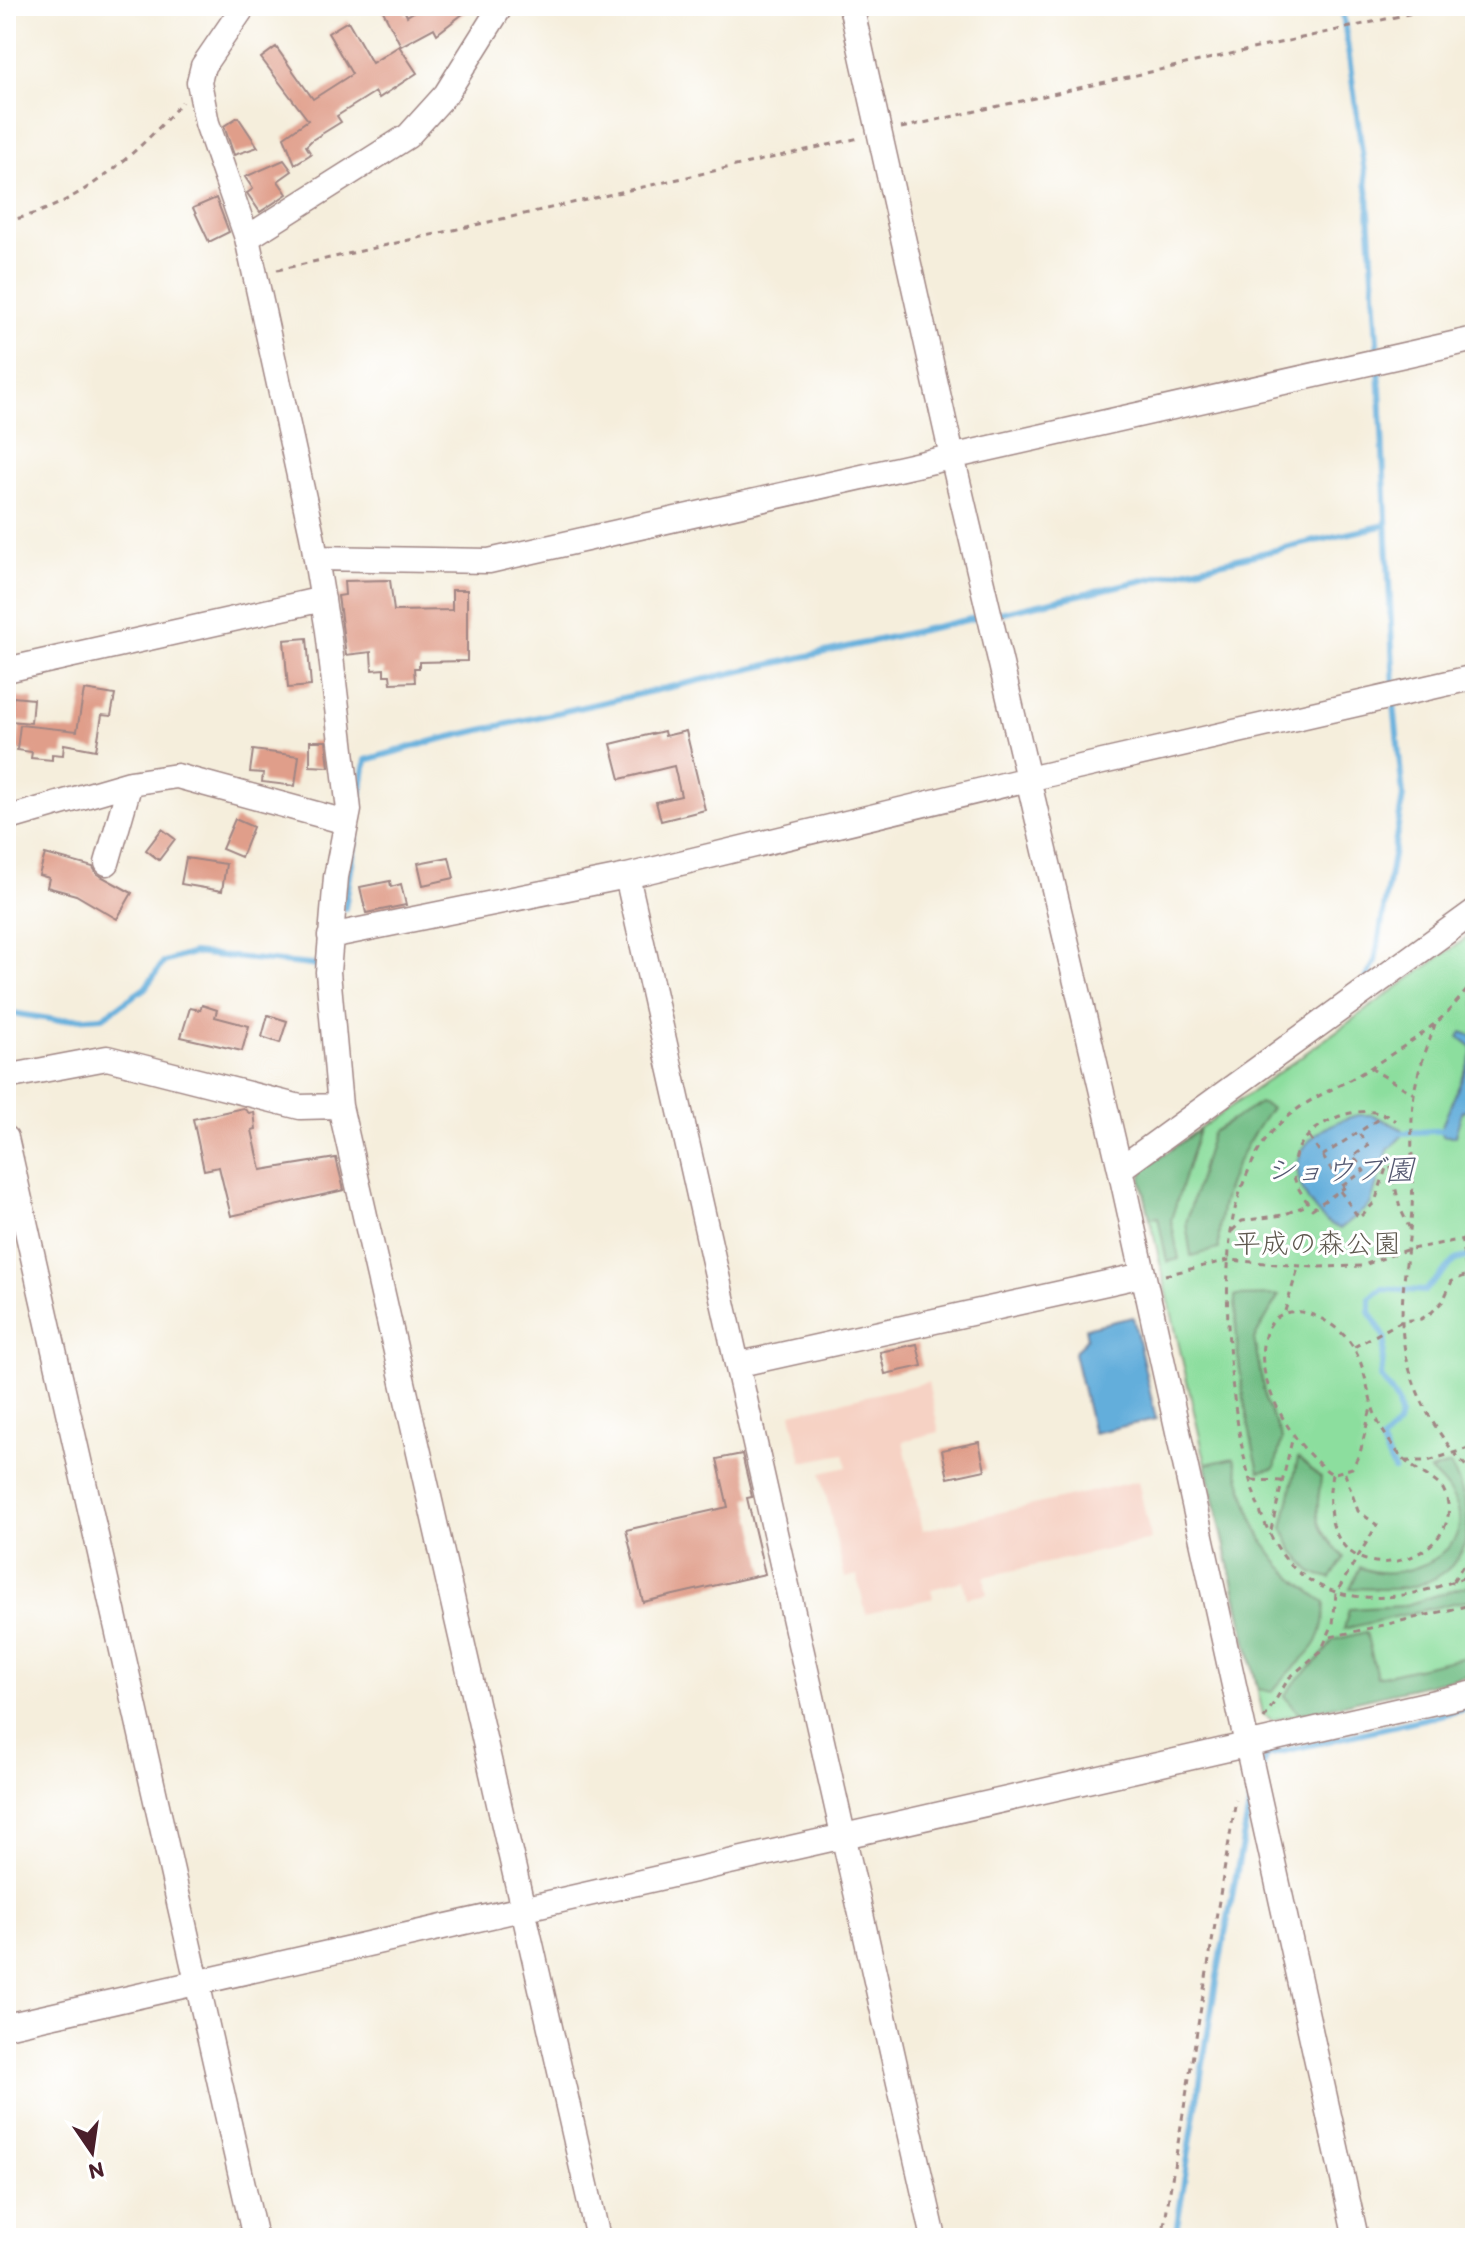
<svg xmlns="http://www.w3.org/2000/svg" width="1481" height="2244" viewBox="0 0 1481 2244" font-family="Itim,'Klee One',sans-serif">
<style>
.built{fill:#f6d2c4}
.green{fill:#8cde9e;stroke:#6b7e64;stroke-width:2}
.forest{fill:#71bd85;stroke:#5e6e58;stroke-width:2}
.water{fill:#63aedb;stroke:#566683;stroke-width:2}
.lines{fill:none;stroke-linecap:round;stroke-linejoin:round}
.stream{stroke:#63aedb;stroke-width:6}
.building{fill:#e09e8a}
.minor-casing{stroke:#a08684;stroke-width:27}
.path{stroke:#a08684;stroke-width:3;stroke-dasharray:6 6;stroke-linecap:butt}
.minor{stroke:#fff;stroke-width:24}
.labels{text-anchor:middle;stroke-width:6;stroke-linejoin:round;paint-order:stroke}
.park-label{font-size:28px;fill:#5e584e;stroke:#fff}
.water-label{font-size:30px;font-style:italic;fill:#545871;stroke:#fff}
</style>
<rect width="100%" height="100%" fill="#fff"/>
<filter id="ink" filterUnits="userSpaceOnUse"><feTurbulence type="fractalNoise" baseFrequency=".0125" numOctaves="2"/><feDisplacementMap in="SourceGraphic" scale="16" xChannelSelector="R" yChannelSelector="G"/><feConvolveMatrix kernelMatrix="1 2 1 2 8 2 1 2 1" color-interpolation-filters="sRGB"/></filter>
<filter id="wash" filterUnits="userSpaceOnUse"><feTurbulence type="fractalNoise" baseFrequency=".006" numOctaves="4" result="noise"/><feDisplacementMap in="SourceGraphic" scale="32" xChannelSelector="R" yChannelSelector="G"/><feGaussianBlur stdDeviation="1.8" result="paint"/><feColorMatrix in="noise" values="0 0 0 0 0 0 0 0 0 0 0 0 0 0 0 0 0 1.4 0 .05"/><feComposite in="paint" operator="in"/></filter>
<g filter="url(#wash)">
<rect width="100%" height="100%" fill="#f5eedc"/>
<path class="built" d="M928 1382 939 1432 903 1441 923 1530 1138 1481 1151 1540 984 1577 987 1594 967 1598 963 1581 931 1589 933 1598 866 1614 857 1576 845 1578 821 1473 847 1467 844 1454 802 1462 791 1413Z"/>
<path class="green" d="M1475 932V1674L1272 1720 1263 1714 1141 1179 1145 1168Z"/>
<path class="forest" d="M1260 1103 1271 1108C1240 1151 1216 1194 1219 1249L1191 1256 1186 1223 1212 1133Z
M1199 1130 1171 1220 1179 1259 1167 1262 1158 1217 1150 1218 1141 1179 1145 1168Z
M1279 1295 1254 1339 1266 1403 1282 1438 1275 1468 1259 1471C1244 1413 1236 1356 1235 1296Z
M1234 1458C1254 1528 1262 1562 1325 1602 1324 1657 1302 1652 1272 1692L1258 1689 1206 1464Z
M1298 1458 1321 1478C1315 1521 1314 1525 1344 1557L1331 1578 1312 1573 1292 1549 1283 1528Z
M1450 1465C1476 1511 1479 1566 1418 1585 1398 1592 1371 1588 1350 1588L1360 1567C1390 1583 1455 1563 1459 1525 1462 1503 1445 1485 1430 1471Z
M1475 1583V1598L1344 1629 1349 1609 1403 1606Z
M1366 1632 1377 1677 1475 1655V1674L1300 1714 1284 1696C1299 1674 1320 1663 1333 1640Z"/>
<path class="water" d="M1462 1032 1475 1037V1107L1462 1111 1455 1136H1443L1441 1128 1472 1055V1047L1459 1037Z
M1358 1115H1373L1402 1129V1136L1388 1150 1370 1205 1340 1229C1323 1221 1318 1215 1308 1200 1280 1154 1314 1127 1358 1115Z
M1133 1317 1156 1419 1093 1433 1074 1353 1087 1338 1085 1328Z"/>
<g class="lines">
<path class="stream" d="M1342 6 1368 195 1378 356
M1379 367 1394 688
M995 614 1386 525
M359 810 366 760 437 740 984 616
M345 908 356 836
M1366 979 1375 962 1403 796 1394 703
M6 1012 56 1020 103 1017 145 988 164 962 193 953 321 966
M1402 1133 1449 1130
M1394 1470 1381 1442 1398 1425 1400 1416 1398 1403 1381 1377 1385 1338 1370 1312V1298L1382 1289 1425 1291 1455 1260 1475 1255
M1261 1771 1267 1755 1475 1707
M1175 2238 1216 1982 1251 1796"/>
</g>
<g id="blocks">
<path class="building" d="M392 6H402L407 16 423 6H473L437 34 434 28 401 46 383 11Z
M348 21 372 63 399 46 417 73 379 98 375 92 337 116 341 122 312 140 306 146 311 154 295 164 284 137 308 120 261 58 276 47 313 99 352 74 328 33Z
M238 117 258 147 234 155 224 126Z
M284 160 292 171 278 181 287 194 260 212 247 193 253 189 245 177Z
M216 198 229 232 209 242 193 208Z
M390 580 394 611 452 610V590H467V661L419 662V668H414L415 682 391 683 390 675H384V669L372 670 371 652 346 655 338 596 345 595 344 581Z
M307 638 311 686 288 688 284 640Z
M84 690 115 695 111 716 102 715 96 750 64 744 63 755 52 754V760L31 758 32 752 17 750 20 725 77 731Z
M13 697 33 699 31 723 10 721Z
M664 731 665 736 686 731 705 810 661 821 656 802 681 796 674 766 620 779 611 744Z
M310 741H326L329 767 310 766Z
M253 750 299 756 295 786 262 782 263 773 250 772Z
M235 819 253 827 241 857 222 849Z
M162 829 175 839 159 860 146 850Z
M45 854 93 867 97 874 132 893 117 919 76 895 47 887 49 878 39 875Z
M449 857 454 878 423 885 418 863Z
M186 858 226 864 222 891 181 884Z
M390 881 391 887 401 884 406 905 366 913 360 887Z
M202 1005 217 1010 215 1017 249 1026 242 1051 181 1037 190 1008 200 1010Z
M268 1015 287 1021 280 1043 262 1037Z
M243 1108 249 1113 254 1112 256 1129 252 1130 261 1170 336 1158 344 1190 231 1216 219 1167 204 1170 193 1119Z
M917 1344 922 1366 885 1374 880 1352Z
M979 1442 985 1470 948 1478 942 1450Z
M742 1454 752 1497 747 1498 765 1574 643 1602 626 1530 728 1507 717 1459Z"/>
</g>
</g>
<g filter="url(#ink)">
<use href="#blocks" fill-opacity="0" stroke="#a08684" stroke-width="2"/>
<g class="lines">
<defs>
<path id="minor" d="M244 6 203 66 199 82 207 123 247 238 312 535 328 631 349 810 336 877 328 972 340 1106 598 2238
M851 6 952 456 1120 1169 1356 2238
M247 238 408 136 446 94 501 6
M316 558 489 561 1475 339
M6 670 323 599
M6 819 130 783 177 776 346 822
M107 863 130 783
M627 876 934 2238
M330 936 627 876 1028 779 1475 677
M6 1077 107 1058 300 1107 340 1106
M6 1138 255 2238
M1120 1169 1475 911
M740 1364 1143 1275
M6 2026 1475 1693"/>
</defs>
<use href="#minor" class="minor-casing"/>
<path class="path" d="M901 128 1444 6
M6 221C75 209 138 154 182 102
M277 270 859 138
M1475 981C1461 996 1449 1013 1433 1025 1415 1040 1393 1053 1373 1066 1329 1095 1289 1101 1259 1150 1247 1171 1238 1194 1233 1218 1218 1298 1231 1524 1302 1575 1354 1613 1420 1596 1475 1573
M1467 993 1475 990
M1435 1024C1428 1047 1417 1071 1414 1094 1409 1132 1414 1172 1412 1210 1409 1247 1402 1282 1402 1319 1402 1377 1434 1436 1475 1475
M1370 1068 1414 1094
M1309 1136 1344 1188 1312 1209C1304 1197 1294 1185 1293 1170 1292 1126 1364 1095 1395 1121
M1322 1156 1386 1114
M1342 1186 1364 1171 1353 1156 1368 1146 1358 1132
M1340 1191 1359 1218 1375 1202 1389 1159 1400 1208 1409 1227
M1232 1231 1242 1221 1283 1215 1309 1204
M1461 1238 1467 1275 1475 1286
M1165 1275 1229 1260 1314 1267 1361 1266 1406 1250 1475 1237
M1285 1311 1299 1265
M1354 1347 1402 1321 1421 1319 1432 1312 1443 1301 1452 1281 1467 1275
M1405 1461H1428L1475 1446
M1332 1474C1308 1616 1481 1561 1443 1489 1436 1480 1419 1472 1409 1464 1398 1455 1390 1442 1383 1431 1365 1402 1370 1369 1349 1341 1325 1311 1271 1292 1263 1345 1257 1388 1298 1452 1332 1474L1352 1468 1360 1453 1371 1408
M1252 1480 1282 1481
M1271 1530 1293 1436
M1453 1581 1475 1547
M1331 1637 1475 1604
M1264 1719 1289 1678 1321 1651 1333 1624 1336 1593 1377 1525 1358 1511 1344 1471
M1162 2238 1236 1800"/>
<use href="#minor" class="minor"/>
</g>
</g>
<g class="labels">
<g class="park-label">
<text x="1317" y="1253">平成の森公園</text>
</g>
<g class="water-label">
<text x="1340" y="1180">ショウブ園</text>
</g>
</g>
<rect width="1481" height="2244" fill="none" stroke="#fff" stroke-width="32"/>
<g transform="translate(92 2152) rotate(167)" stroke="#ffffff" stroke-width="6" paint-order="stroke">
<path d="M0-6L14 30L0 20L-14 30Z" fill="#4a1f2b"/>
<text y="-12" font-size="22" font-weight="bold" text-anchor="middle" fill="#4a1f2b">N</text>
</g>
</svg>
